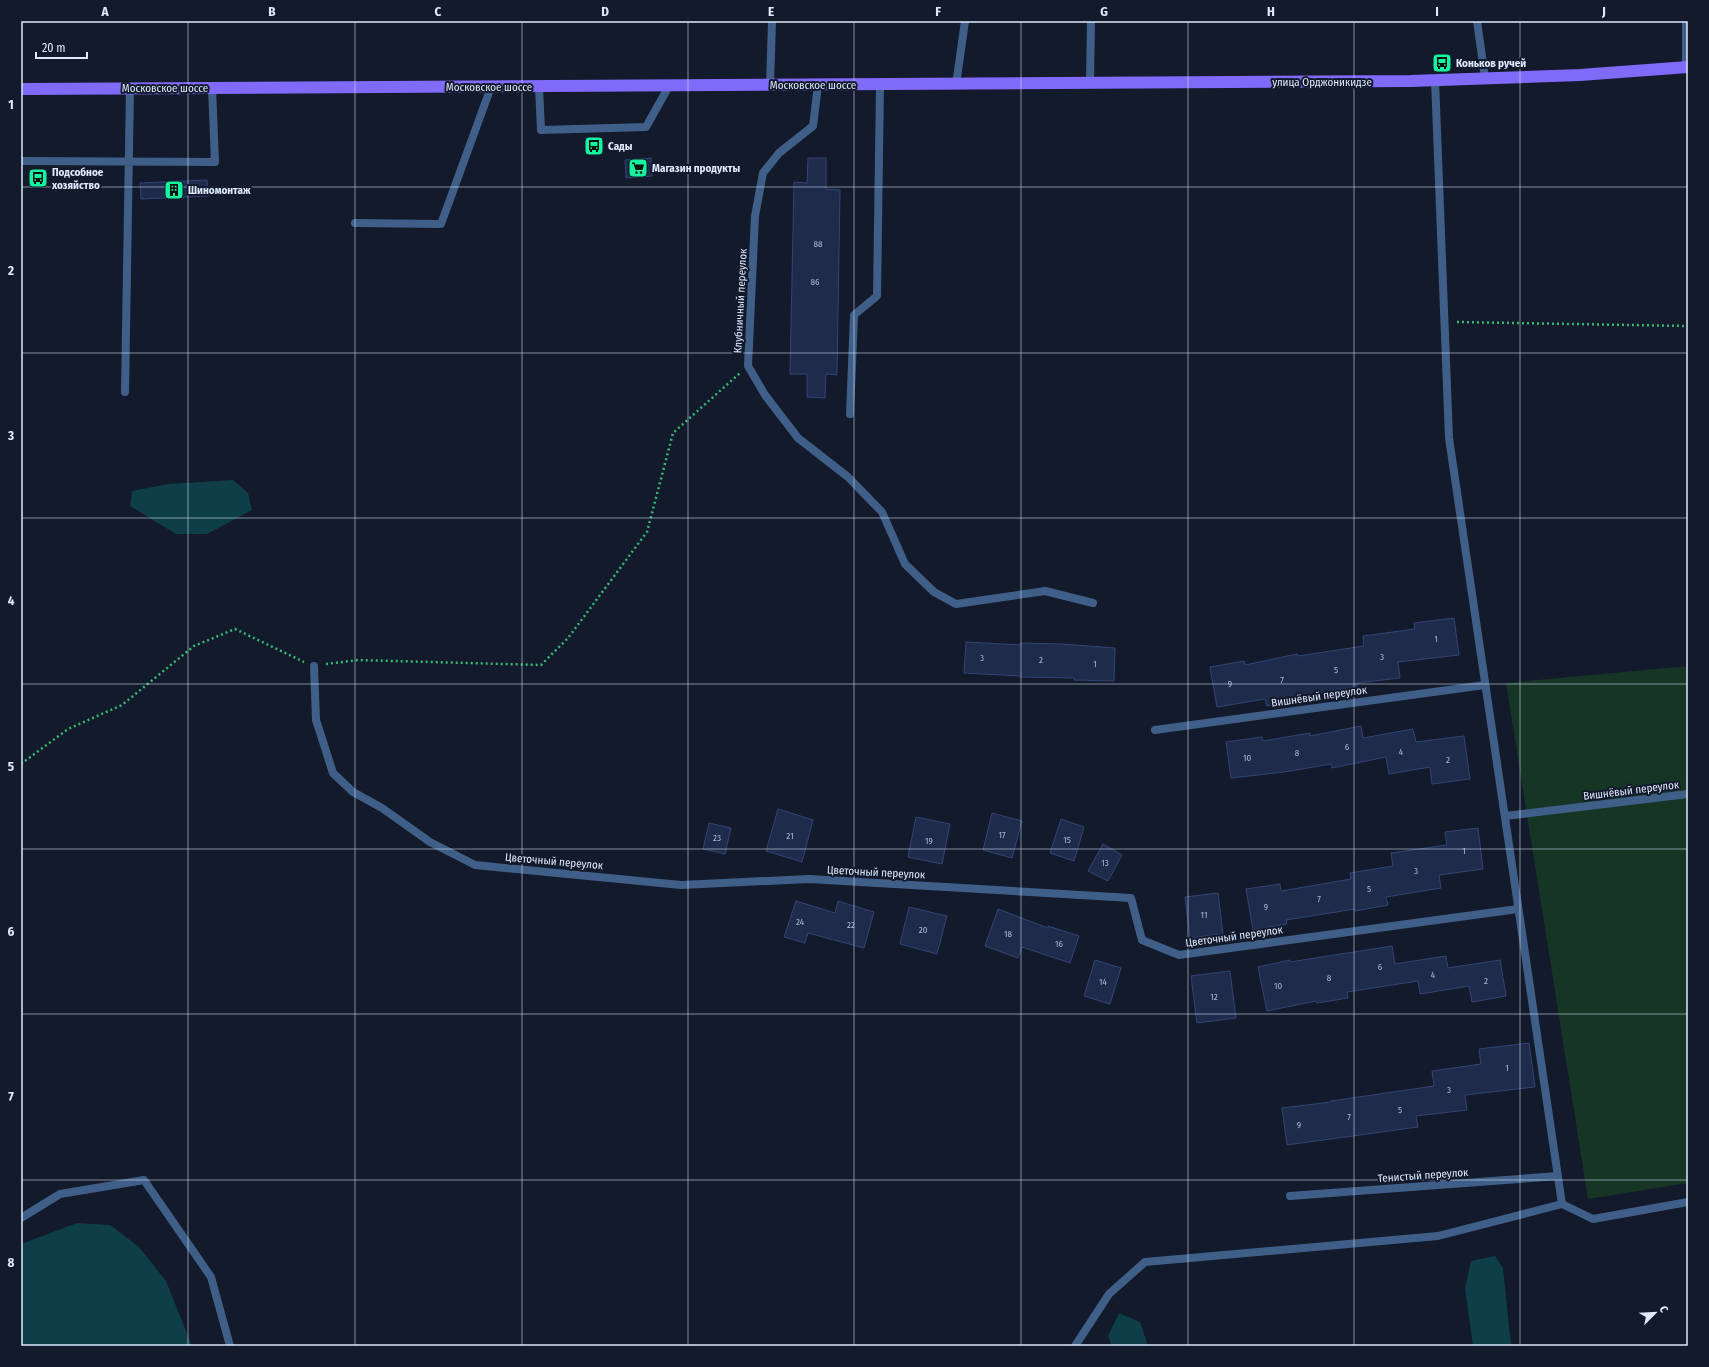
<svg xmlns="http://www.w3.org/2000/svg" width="1709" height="1367" viewBox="0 0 1709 1367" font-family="'Fira Sans Condensed',sans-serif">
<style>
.green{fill:#163525}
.water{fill:#0e3f49}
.building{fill:#1f2b4b;stroke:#324576}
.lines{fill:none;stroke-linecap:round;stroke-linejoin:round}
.path{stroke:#36b974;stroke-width:2.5;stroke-dasharray:2 3;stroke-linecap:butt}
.service{stroke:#405f88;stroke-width:8}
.minor{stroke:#405f88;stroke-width:8}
.primary{stroke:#806af9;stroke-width:12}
.grid{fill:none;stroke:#dee9fe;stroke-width:1;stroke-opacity:0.55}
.labels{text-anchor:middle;stroke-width:4;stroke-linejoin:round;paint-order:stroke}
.number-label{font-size:9px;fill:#aebad1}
.poi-label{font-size:11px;font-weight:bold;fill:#dee9fe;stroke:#121a2b;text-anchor:start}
.street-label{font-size:11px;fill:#dee9fe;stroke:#121a2b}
.neatline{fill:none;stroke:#dee9fe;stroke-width:1.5}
.grid-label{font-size:13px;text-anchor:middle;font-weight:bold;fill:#dee9fe}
</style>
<rect width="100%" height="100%" fill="#121a2b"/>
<path class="green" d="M1688 666V1183L1588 1199 1506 683Z"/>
<path class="water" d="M233 480 248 493 252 510 207 534H176L130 506 132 491 168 484Z
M77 1223 110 1225 139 1247 166 1281 192 1346H21V1244Z
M1495 1256 1503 1268 1511 1346H1473L1465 1289 1471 1261Z
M1119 1313 1140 1322 1148 1346H1112L1108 1336Z"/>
<path class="building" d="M651 158 652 176 626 178 625 160Z
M808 158H826V189L840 190 837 375 826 374 825 398 807 397V374H790L794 182 807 183Z
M207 180 208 196 141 199 140 183Z
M1454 618 1459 655 1398 662 1400 678 1357 683V687L1305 695 1306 699 1267 706 1265 699 1217 707 1210 667 1244 661 1245 665 1297 654 1298 656 1364 646 1363 636 1415 629 1414 623Z
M966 642 1020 645V643L1061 644 1115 648 1114 681 1074 680V678L1020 677V676L964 673Z
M1361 726 1363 738 1413 729 1416 742 1464 736 1470 779 1432 784 1430 767 1389 774 1386 757 1332 768 1331 764 1284 772 1231 778 1226 742 1262 737 1263 741 1310 733V736Z
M778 809 813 820 802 862 766 851Z
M992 813 1022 821 1012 858 983 850Z
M916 817 950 824 942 864 908 857Z
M1061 819 1084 827 1074 861 1050 853Z
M709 823 731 828 725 854 703 849Z
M1478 828 1483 869 1439 875 1441 888 1386 897 1388 905 1355 911V909L1286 920 1287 924 1253 930 1246 889 1280 884 1281 891 1351 879 1350 873 1393 866 1391 853 1447 845 1445 832Z
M1103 844 1122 855 1108 881 1088 871Z
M1218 893 1223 934 1190 938 1185 897Z
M796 901 835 913 838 901 874 912 864 948 808 933 805 943 784 937Z
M909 907 947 916 937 954 900 944Z
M998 909 1048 928V926L1079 936 1070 963 1022 947 1018 958 985 946Z
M1392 946 1395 964 1446 956 1448 968 1500 960 1506 996 1472 1002 1469 986 1420 994 1418 981 1347 992 1348 998 1317 1003 1316 1001 1267 1011 1258 967 1290 960V962Z
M1095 960 1121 968 1110 1004 1084 996Z
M1230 971 1236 1018 1197 1023 1191 976Z
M1529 1043 1535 1087 1465 1095 1467 1110 1416 1116 1418 1127 1287 1145 1282 1108 1331 1102V1101L1434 1086 1432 1071 1481 1064 1479 1049Z"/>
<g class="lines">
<path class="path" d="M1457 322 1688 326
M326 664 358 660 541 665 568 638 647 532 673 433 740 373
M21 764 68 729 122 705 194 646 235 629 304 662"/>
<path class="service" d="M1477 21 1485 78
M1686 67V21
M818 85 813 126 779 153 763 173 755 216 748 366 765 395 798 438 848 477 882 512 905 564 934 592 956 604 1045 591 1093 603
M956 85 965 21
M770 86 772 21
M539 87 541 130 646 127 669 86
M21 161 215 162 212 88
M355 223 441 224 491 87
M125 392 130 89
M850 414 854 315 877 296 880 85
M21 1218 60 1194 144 1180 211 1277 230 1346
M1075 1346 1109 1294 1145 1262 1438 1236 1562 1204 1593 1219 1688 1202"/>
<path class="minor" d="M1435 80 1449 438 1562 1204
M1090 82 1091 21
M314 666 316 720 333 773 353 792 382 808 430 842 475 865 681 885 809 879 1131 898 1142 940 1179 955 1518 909
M1155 730 1485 685
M1505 816 1688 794
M1290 1196 1558 1176"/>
<path class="primary" d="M21 89 1411 81 1580 75 1688 67"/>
</g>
<path class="grid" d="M188 21V1346M355 21V1346M522 21V1346M688 21V1346M854 21V1346M1021 21V1346M1188 21V1346M1354 21V1346M1520 21V1346M21 187H1688M21 353H1688M21 518H1688M21 684H1688M21 849H1688M21 1014H1688M21 1180H1688"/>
<defs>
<symbol id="bus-square" viewBox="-11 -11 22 22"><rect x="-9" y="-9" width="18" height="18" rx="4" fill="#12f5a1" stroke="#121a2b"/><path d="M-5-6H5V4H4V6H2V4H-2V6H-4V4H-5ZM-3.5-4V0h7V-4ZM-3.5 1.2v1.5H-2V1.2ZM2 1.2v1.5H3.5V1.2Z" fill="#111"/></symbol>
<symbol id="supermarket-square" viewBox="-11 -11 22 22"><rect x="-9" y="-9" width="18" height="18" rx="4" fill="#12f5a1" stroke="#121a2b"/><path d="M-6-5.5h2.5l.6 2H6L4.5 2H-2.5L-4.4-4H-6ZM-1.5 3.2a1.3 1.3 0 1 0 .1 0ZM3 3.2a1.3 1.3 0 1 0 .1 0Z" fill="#111"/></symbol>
<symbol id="building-square" viewBox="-11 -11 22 22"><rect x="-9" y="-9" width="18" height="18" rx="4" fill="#12f5a1" stroke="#121a2b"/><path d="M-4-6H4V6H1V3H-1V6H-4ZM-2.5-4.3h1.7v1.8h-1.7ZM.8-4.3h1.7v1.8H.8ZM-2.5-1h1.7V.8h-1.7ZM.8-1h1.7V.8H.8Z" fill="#111"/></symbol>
</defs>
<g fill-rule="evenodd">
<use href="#bus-square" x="1431" y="52" width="22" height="22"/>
<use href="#bus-square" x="583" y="135" width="22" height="22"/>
<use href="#supermarket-square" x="627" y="157" width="22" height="22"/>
<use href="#bus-square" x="27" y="167" width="22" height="22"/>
<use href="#building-square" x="163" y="179" width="22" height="22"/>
</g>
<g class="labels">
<g class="number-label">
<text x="818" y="247">88</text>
<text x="815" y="285">86</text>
<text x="1436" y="642">1</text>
<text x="1382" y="660">3</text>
<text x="982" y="661">3</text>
<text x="1041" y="663">2</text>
<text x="1095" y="667">1</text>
<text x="1336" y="673">5</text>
<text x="1282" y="683">7</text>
<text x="1230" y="687">9</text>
<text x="1347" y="750">6</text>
<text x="1401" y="755">4</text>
<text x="1297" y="756">8</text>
<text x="1247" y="761">10</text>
<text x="1448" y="763">2</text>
<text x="1002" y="838">17</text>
<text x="790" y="839">21</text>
<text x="717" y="841">23</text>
<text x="1067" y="843">15</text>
<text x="929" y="844">19</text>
<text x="1464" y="854">1</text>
<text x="1105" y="866">13</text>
<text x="1416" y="874">3</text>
<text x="1369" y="892">5</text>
<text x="1319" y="902">7</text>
<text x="1266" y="910">9</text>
<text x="1204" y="918">11</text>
<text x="800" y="925">24</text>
<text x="851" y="928">22</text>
<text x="923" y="933">20</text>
<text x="1008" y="937">18</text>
<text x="1059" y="947">16</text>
<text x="1380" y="970">6</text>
<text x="1433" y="978">4</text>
<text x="1329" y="981">8</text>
<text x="1486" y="984">2</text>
<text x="1103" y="985">14</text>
<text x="1278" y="989">10</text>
<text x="1214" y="1000">12</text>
<text x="1507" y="1071">1</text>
<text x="1449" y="1093">3</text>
<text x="1400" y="1113">5</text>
<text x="1349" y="1120">7</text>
<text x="1299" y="1128">9</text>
</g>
<g class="poi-label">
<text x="1456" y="67">Коньков ручей</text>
<text x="608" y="150">Сады</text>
<text x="652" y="172">Магазин продукты</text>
<text x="52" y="176">Подсобное<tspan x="52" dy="13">хозяйство</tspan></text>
<text x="188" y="194">Шиномонтаж</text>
</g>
<g class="street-label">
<text x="1322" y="86">улица Орджоникидзе</text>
<text x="813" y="89">Московское шоссе</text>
<text x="489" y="91">Московское шоссе</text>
<text x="165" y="92">Московское шоссе</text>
<text transform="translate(740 301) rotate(-87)" y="4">Клубничный переулок</text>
<text transform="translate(1319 696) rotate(-8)" y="4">Вишнёвый переулок</text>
<text transform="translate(1631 790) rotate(-7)" y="4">Вишнёвый переулок</text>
<text transform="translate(554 861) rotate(5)" y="4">Цветочный переулок</text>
<text transform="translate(876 872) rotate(3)" y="4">Цветочный переулок</text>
<text transform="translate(1234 936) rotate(-8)" y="4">Цветочный переулок</text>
<text transform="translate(1423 1175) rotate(-4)" y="4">Тенистый переулок</text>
</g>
</g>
<rect width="1709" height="1367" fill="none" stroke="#121a2b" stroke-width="44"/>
<g transform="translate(1655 1313) rotate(66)" stroke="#121a2b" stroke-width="3" paint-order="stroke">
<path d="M0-3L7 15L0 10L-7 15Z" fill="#dee9fe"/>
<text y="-6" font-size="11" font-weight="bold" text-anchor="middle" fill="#dee9fe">С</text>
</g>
<path d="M36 52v6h51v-6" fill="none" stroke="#dee9fe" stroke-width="2"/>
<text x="42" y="52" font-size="12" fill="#dee9fe" stroke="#121a2b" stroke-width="3" paint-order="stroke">20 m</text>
<rect x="22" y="22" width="1665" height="1323" class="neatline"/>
<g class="grid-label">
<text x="105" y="16">A</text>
<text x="272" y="16">B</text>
<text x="438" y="16">C</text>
<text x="605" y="16">D</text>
<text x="771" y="16">E</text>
<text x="938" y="16">F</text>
<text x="1104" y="16">G</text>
<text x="1271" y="16">H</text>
<text x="1437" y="16">I</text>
<text x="1604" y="16">J</text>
<text x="11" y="109">1</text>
<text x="11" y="275">2</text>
<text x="11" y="440">3</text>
<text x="11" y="605">4</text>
<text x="11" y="771">5</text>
<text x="11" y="936">6</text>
<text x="11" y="1101">7</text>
<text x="11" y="1267">8</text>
</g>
</svg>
